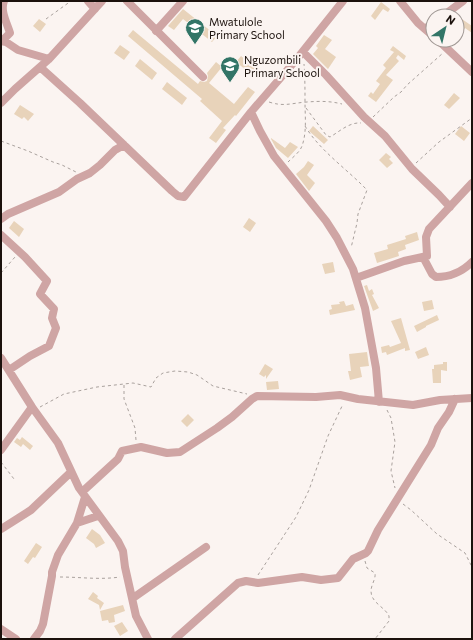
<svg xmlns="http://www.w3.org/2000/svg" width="473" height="640" viewBox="0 0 473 640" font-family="Commissioner,sans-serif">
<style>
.building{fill:#e8d3ba}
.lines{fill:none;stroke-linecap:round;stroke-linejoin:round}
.path{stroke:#a9a19d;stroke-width:1;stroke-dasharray:3 3;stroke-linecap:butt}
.minor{stroke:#cfa5a4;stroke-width:8}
.labels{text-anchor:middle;stroke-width:4;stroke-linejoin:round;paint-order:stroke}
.poi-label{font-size:11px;fill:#1b110c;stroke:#fbf4f1;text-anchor:start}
</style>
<rect width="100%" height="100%" fill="#fbf4f1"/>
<path class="building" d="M381 2 390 9 388 12 383 9 375 20 371 16Z
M183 9 217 36 212 42 183 19 174 30 168 26Z
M459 17 472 26V33L465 28 463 31 458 28 460 24 457 21Z
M39 19 46 24 40 32 33 26Z
M133 30 198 84 200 81 204 82 207 81 208 76 207 73 216 62 222 67 209 83 234 104 248 87 255 92 236 116 235 115 223 128 226 130 216 143 209 138 222 121 200 101 202 99 128 36Z
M324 35 332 40 325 49 336 57 328 69 313 54 318 48 316 46Z
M120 45 130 52 124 60 114 53Z
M393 46 406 56 404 60 398 55 396 58 399 61 386 75 393 80 376 102 368 96 371 92 373 94 380 84 376 81 386 68 383 65 394 52 390 50Z
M241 56 260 72 256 78 236 62Z
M140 59 157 73 152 80 135 66Z
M167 82 187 98 182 105 162 89Z
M454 93 460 98 449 109 444 105Z
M20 105 34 114 28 121 24 117 22 119 14 114Z
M313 126 328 140 324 144 309 131Z
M461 126 470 133 464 141 455 134Z
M271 138 285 148 290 142 298 147 288 158 276 148 271 139Z
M386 153 391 157 389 159 393 163 387 168 379 160Z
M308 161 314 165 307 175 315 183 309 191 296 174 304 167Z
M249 218 256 223 250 232 243 227Z
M14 221 24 229 19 237 9 228Z
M417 232 419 240 405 245 406 249 398 252 399 256 377 263 374 253 388 249 387 245 406 239 405 236Z
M333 262 335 272 325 274 322 264Z
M367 285 369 291 372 289 374 294 372 295 379 308 373 311 364 286Z
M432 300 434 309 424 311 422 302Z
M344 301 346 306 353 304 355 310 330 315 329 310 332 309 331 305 340 304 339 302Z
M437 315 439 320 426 326V327L417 332 414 326Z
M401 318 410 350 405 351V348L387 355 386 352 382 353 381 347 389 345 390 347 401 343 391 321Z
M426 347 429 355 418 359 415 352Z
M367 352 369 366 360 367 362 377 350 380 348 371H351L349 354Z
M443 362H447V371L441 370V383H433L432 369H434V365L443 364Z
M265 364 273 369 266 379V375L264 377 259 374Z
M278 381 279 389 267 390 266 382Z
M188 414 194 420 187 427 181 421Z
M22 437 33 446 30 450 23 444 21 447 14 442 17 438 20 440Z
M92 529 100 535 105 543 96 548 94 544 86 538Z
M36 543 42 547 35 558 33 557 28 564 24 561Z
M93 592 98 596 97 598 104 603 100 610 99 605 88 599Z
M123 605 125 611 114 615 115 622 109 623 108 620 102 621 100 611Z
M122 622 128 631 120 636 114 626Z"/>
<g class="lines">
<path class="path" d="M46 19 71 1
M269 102C284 107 292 103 307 102 320 101 330 101 342 104
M306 108 326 135 330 137C339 132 349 122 361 123
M373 117 394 97 401 92 407 85 443 53
M305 126C320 151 347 169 367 190L358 214 357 223 351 248
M1 141 28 151 53 162 62 165 76 172
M288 162C292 158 300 152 302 146 307 132 305 116 305 102 305 89 305 77 304 64
M416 163 439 142 472 118
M1 273 15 257
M124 385V399L135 428 136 440
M40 407 64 394 97 387 133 383 151 387 156 378 163 373 175 371 188 372 197 375 213 386 247 394
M387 410 391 418 395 442 391 471 395 488
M1 462 14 479
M403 504 411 510 437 534 465 553 472 567
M365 561 367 568 375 573C376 579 371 585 371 591 371 603 385 607 389 616V621L375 639
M258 575 296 517 309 490 328 436 343 404
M60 577C80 577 100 580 120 577"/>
<path class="minor" d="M88 1 95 9
M127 1 203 77
M400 1 418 23 433 36
M443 16 463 1
M425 29 433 23
M156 31 183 1
M438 40 472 72
M1 41 6 42 18 50 49 59
M2 41 10 33C7 23 0 11 4 1
M303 52 326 75 364 117 385 136 412 169 439 195 450 207
M40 67 80 103 172 191 178 196 184 197 251 112 296 60 343 1
M1 103 15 89 49 59 102 1
M251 112 260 131 274 156 326 221 337 238 353 269 365 308 376 368 379 402
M1 219 8 214 59 192 77 179 90 173 100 165 115 150 124 145
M1 235 25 257 47 281 40 294 54 309 52 318 56 328 49 346 30 356 9 370
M423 257 432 274 436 277C450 277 462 272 472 262
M356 278 404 261 427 256 426 237 429 229 472 183
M1 358 32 407 58 443 79 488 118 541 123 551 125 567 136 616 148 639
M1 450 32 407
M82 492 118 459 122 451 141 447 167 453 180 452 217 428 232 417 252 399 257 396 316 397 340 395 358 399 413 405 440 400 472 398
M77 523 98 516
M1 529 31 510 71 472
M133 598 206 547
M1 629 16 639
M34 639 40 631 43 624 52 576V572L58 555 77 523 85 497
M175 639 238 583 246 581 258 583 302 577 321 580 338 578 353 559 366 553 368 551 378 530 431 445 438 428 449 412 455 399"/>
</g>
<defs>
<symbol id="school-pin" viewBox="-11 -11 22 30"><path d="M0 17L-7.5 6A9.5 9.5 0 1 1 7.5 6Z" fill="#327567" stroke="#fbf4f1"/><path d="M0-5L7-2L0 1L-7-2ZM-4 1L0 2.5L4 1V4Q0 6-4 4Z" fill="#fff"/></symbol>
</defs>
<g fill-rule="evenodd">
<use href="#school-pin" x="184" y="17" width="22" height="30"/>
<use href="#school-pin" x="219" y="55" width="22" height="30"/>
</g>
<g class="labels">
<g class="poi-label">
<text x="209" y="26">Mwatulole<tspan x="209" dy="13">Primary School</tspan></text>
<text x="244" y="64">Nguzombili<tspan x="244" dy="13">Primary School</tspan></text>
</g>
</g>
<rect width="473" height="640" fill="none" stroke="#1b110c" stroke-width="4"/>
<g transform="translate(445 28) rotate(35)"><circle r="19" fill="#fbf4f1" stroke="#a19995"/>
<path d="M0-3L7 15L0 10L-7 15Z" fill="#327567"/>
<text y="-6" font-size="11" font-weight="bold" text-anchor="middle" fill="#1b110c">N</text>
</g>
</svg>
